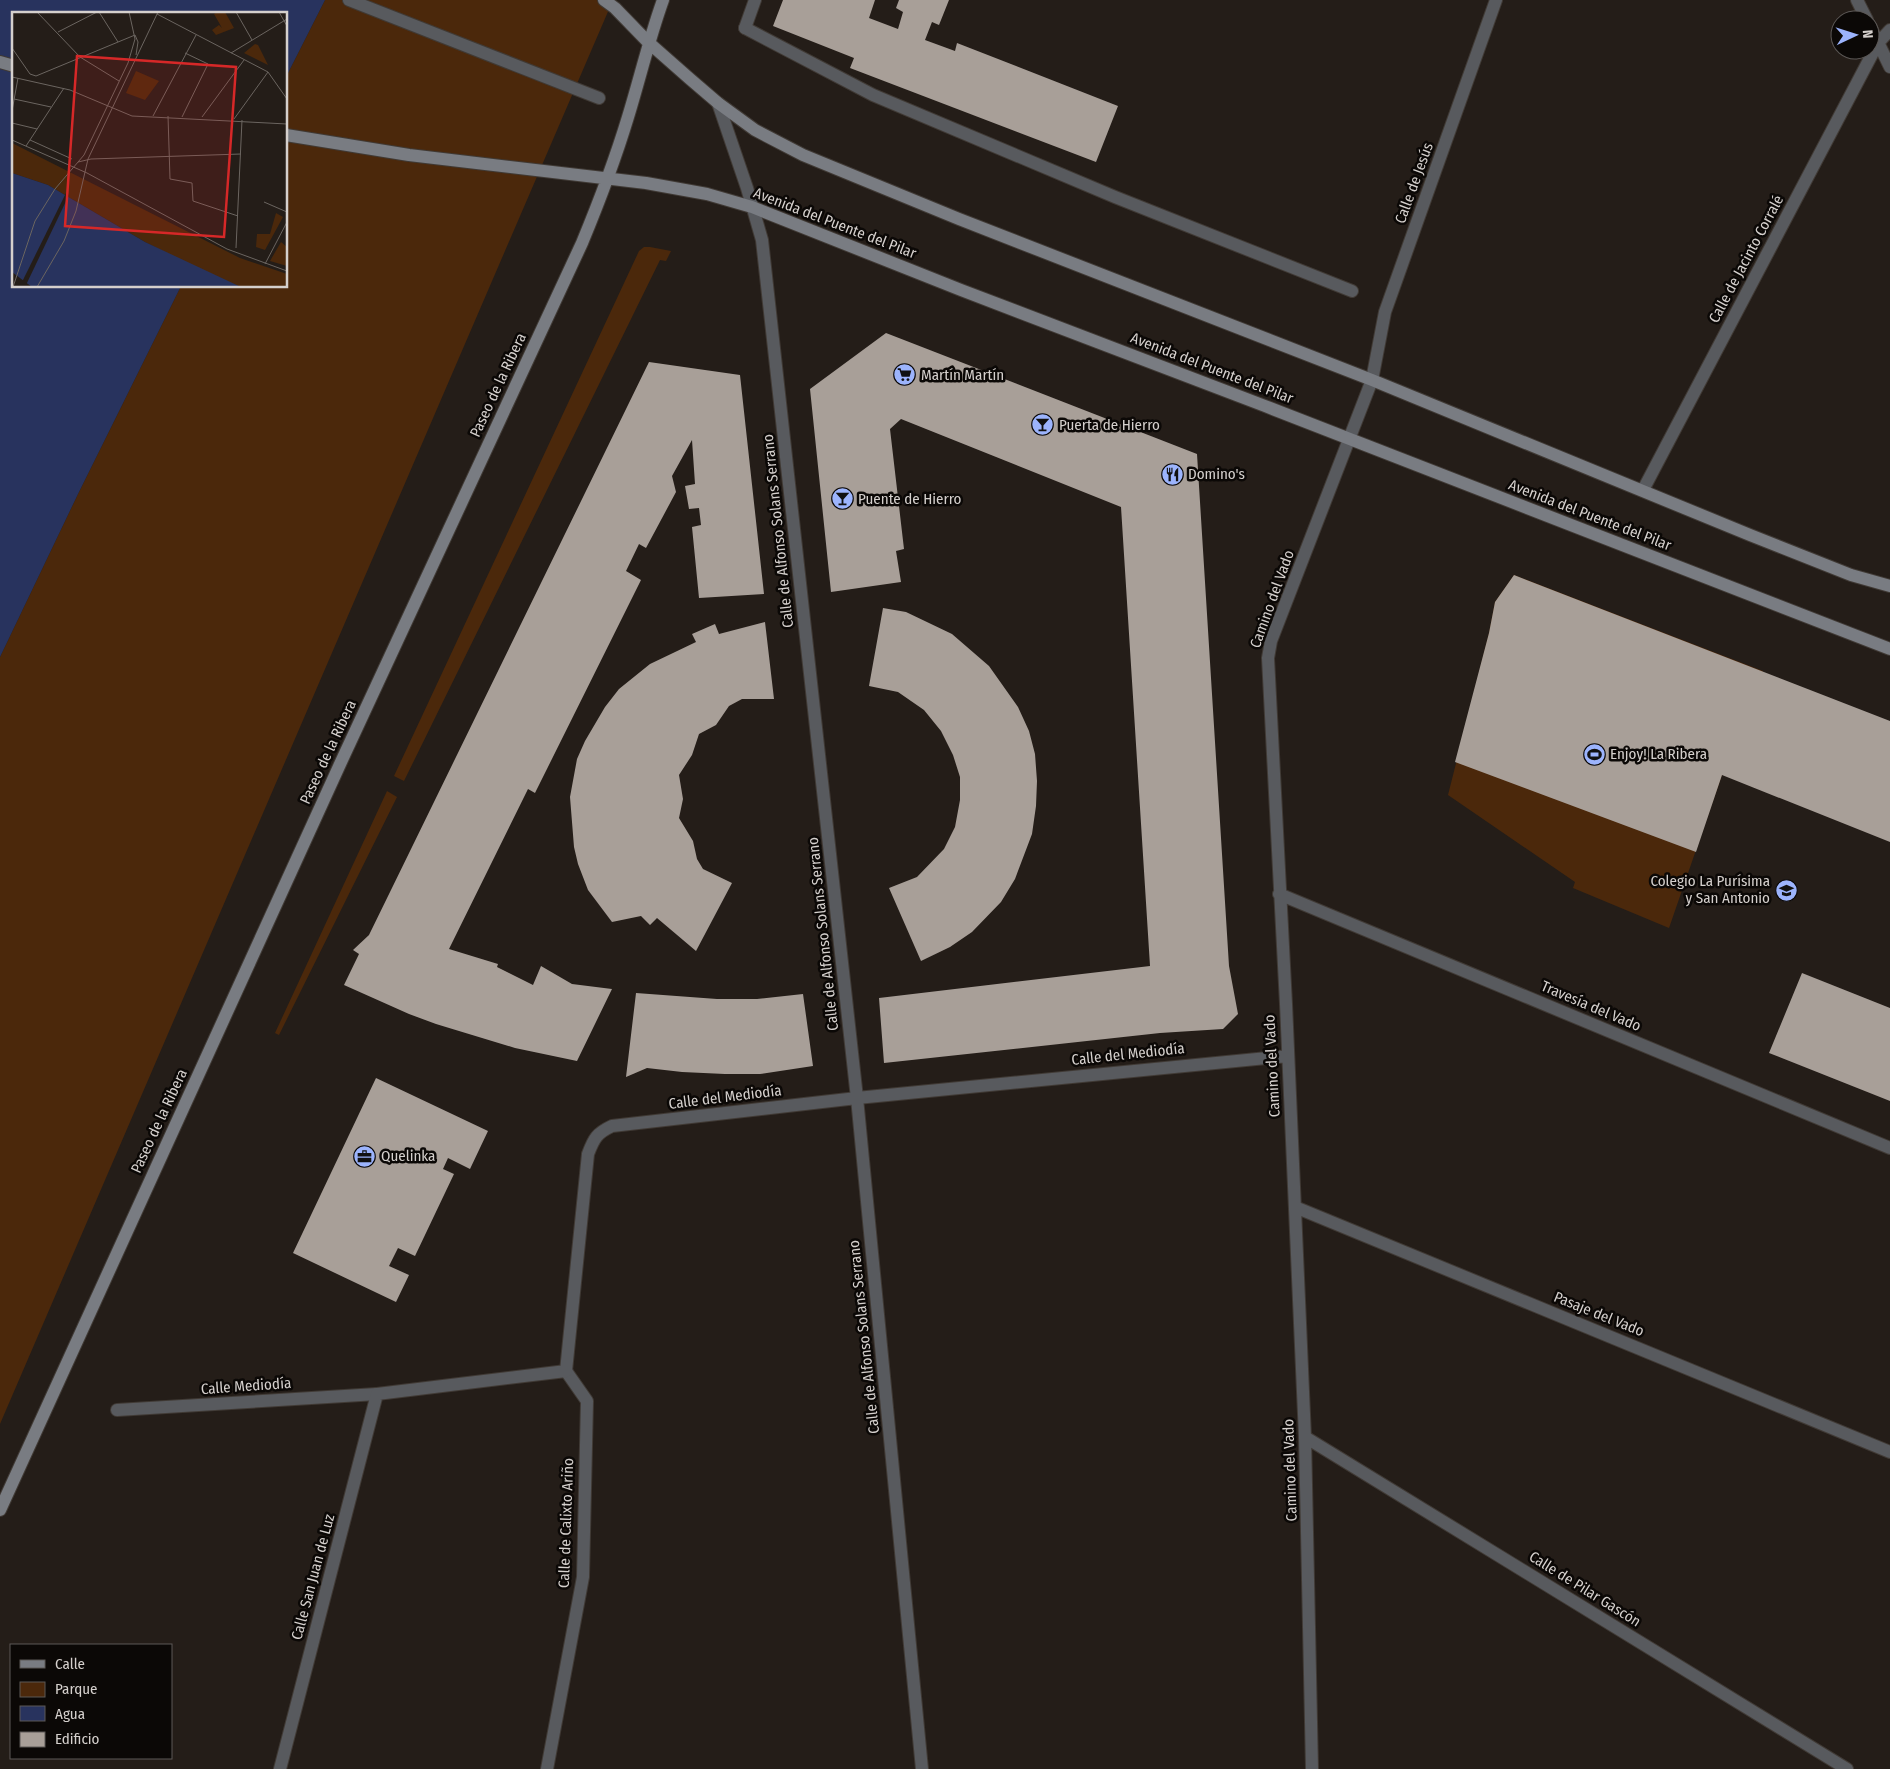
<svg xmlns="http://www.w3.org/2000/svg" width="1890" height="1769" viewBox="0 0 1890 1769" font-family="'Fira Sans Condensed',sans-serif">
<style>
.green{fill:#4b280b}
.water{fill:#28335e}
.building{fill:#a89f98}
.lines{fill:none;stroke-linecap:round;stroke-linejoin:round}
.service-casing{stroke:#403a35;stroke-width:14}
.pedestrian-casing{stroke:#403a35;stroke-width:14}
.minor-casing{stroke:#403a35;stroke-width:14}
.secondary-casing{stroke:#403a35;stroke-width:14}
.service{stroke:#585a5e;stroke-width:12}
.pedestrian{stroke:#585a5e;stroke-width:12}
.minor{stroke:#585a5e;stroke-width:12}
.secondary{stroke:#797c82;stroke-width:12}
.labels{text-anchor:middle;stroke-width:5;stroke-linejoin:round;paint-order:stroke}
.street-label{font-size:15px;fill:#d5d0cd;stroke:#0b0806}
.poi-label{font-size:15px;fill:#d5d0cd;stroke:#0b0806;text-anchor:start}
.inset-road{fill:none;stroke:#6b6560;stroke-width:1}
.view{fill:#d62828;fill-opacity:0.15;stroke:#d62828;stroke-width:2.5}
.inset-edge{fill:none;stroke:#d5d0cd;stroke-width:2.5}
</style>
<rect width="100%" height="100%" fill="#241d18"/>
<path class="green" d="M325 0H613L0 1424V657L78 494 181 286H286V77Z
M644 247H650L671 251 666 261 660 260 404 781 394 776 639 251Z
M1514 575 1763 671 1722 775 1669 928 1573 888 1575 882 1448 795 1489 633 1495 602Z
M387 791 397 797 279 1035 275 1033Z"/>
<path class="water" d="M0 0H325L286 77V14H14V286H181L78 494 0 657Z"/>
<path class="building" d="M783 0H875L869 18 898 29 903 12 896 8 899 0H949L939 25 932 22 925 40 955 51 957 43 1118 106 1096 162 850 68 854 58 773 26Z
M886 333 1197 454 1229 966 1238 1014 1223 1029 1160 1033 884 1063 879 998 1150 966 1121 507 901 419 890 429 904 549 896 551 901 582 831 592 810 389Z
M649 362 740 375 764 594 699 598 692 527 701 525 699 508 689 509 685 486 695 484 692 440 672 476 676 492 646 548 639 544 626 571 641 580 535 793 528 789 449 949 498 964 497 967 533 985 541 966 572 984 612 989 577 1061 515 1048 436 1024 409 1014 344 985 359 954 353 950 369 935Z
M1514 575 1890 721V842L1722 775 1696 852 1455 762 1489 633 1495 602Z
M883 608 906 612 952 634 989 666 1018 707 1029 731 1035 754 1037 781 1036 806 1032 834 1015 879 1001 902 972 932 950 947 921 961 889 888 917 877 944 849 955 827 960 800V777L953 755 941 731 924 710 898 692 869 686Z
M765 622 774 699H742L729 706 716 725 699 734 692 755 679 775 683 799 679 818 693 841 697 859 703 869 732 883 696 951 657 918 650 925 641 916 612 922 588 890 578 864 574 847 570 797 577 759 585 741 605 707 619 689 650 664 696 642 692 634 715 624 719 634Z
M1802 973 1890 1008V1101L1769 1053Z
M636 993 717 999H757L803 994 813 1066 760 1074H725L682 1072 647 1068 626 1077Z
M376 1078 488 1131 470 1169 448 1158 443 1169 454 1174 415 1256 398 1248 389 1266 409 1275 396 1302 293 1253Z"/>
<g class="lines">
<defs>
<path id="service" d="M117 1410 377 1394"/>
<path id="pedestrian" d="M349 0 599 98
M745 28 873 95 1115 197 1352 291
M547 1769 583 1577 587 1401 566 1371"/>
<path id="minor" d="M1857 0 1867 20
M1870 26 1890 67
M745 28 755 0
M718 103 747 188 762 240 857 1098 922 1769
M1643 490 1878 43 1890 30
M1279 894 1890 1148
M1295 1207 1890 1452
M1305 1437 1847 1769
M280 1769 377 1394 566 1371 588 1154C594 1138 597 1133 612 1126L857 1098 1288 1056
M1312 1769 1305 1437 1286 1004 1268 658 1271 641 1372 380 1385 312 1496 0"/>
<path id="secondary" d="M604 0 615 8 648 42 690 79 718 103 755 130 803 155 959 219 1372 380 1750 535 1851 575 1890 586
M0 62 14 66
M286 135 409 155 646 183 707 194 752 207 961 290 1265 406 1890 649
M0 1510 341 762 582 243C599 202 615 160 628 117 640 78 649 39 663 0"/>
</defs>
<use href="#service" class="service-casing"/>
<use href="#pedestrian" class="pedestrian-casing"/>
<use href="#minor" class="minor-casing"/>
<use href="#secondary" class="secondary-casing"/>
<use href="#service" class="service"/>
<use href="#pedestrian" class="pedestrian"/>
<use href="#minor" class="minor"/>
<use href="#secondary" class="secondary"/>
</g>
<defs>
<symbol id="supermarket-disc" viewBox="-11 -11 22 22"><circle r="9.5" fill="#9cb4fd" stroke="#0b0806"/><path d="M-6-5.5h2.5l.6 2H6L4.5 2H-2.5L-4.4-4H-6ZM-1.5 3.2a1.3 1.3 0 1 0 .1 0ZM3 3.2a1.3 1.3 0 1 0 .1 0Z" fill="#111"/></symbol>
<symbol id="bar-disc" viewBox="-11 -11 22 22"><circle r="9.5" fill="#9cb4fd" stroke="#0b0806"/><path d="M-6-5H6L.8 .8V4.5H3.5V6h-7V4.5H-.8V.8Z" fill="#111"/></symbol>
<symbol id="restaurant-disc" viewBox="-11 -11 22 22"><circle r="9.5" fill="#9cb4fd" stroke="#0b0806"/><path d="M-5-6h1v4h1v-4h1v4h1v-4h1v5L-1.5 .5V6h-2V.5L-5-1ZM5-6V6H3V1.5H1.5Q1.5-4 5-6Z" fill="#111"/></symbol>
<symbol id="stadium-disc" viewBox="-11 -11 22 22"><circle r="9.5" fill="#9cb4fd" stroke="#0b0806"/><path d="M0-5a6.5 5 0 1 0 0 10a6.5 5 0 1 0 0-10ZM-3.5-1.8h7v3.6h-7Z" fill="#111"/></symbol>
<symbol id="school-disc" viewBox="-11 -11 22 22"><circle r="9.5" fill="#9cb4fd" stroke="#0b0806"/><path d="M0-5L7-2L0 1L-7-2ZM-4 1L0 2.5L4 1V4Q0 6-4 4Z" fill="#111"/></symbol>
<symbol id="office-disc" viewBox="-11 -11 22 22"><circle r="9.5" fill="#9cb4fd" stroke="#0b0806"/><path d="M-6-3h4V-5.5h4V-3h4V5H-6ZM-1-4.5V-3h2v-1.5ZM-6 0V1H6V0Z" fill="#111"/></symbol>
</defs>
<g fill-rule="evenodd">
<use href="#supermarket-disc" x="892" y="362" width="25" height="25"/>
<use href="#bar-disc" x="1030" y="412" width="25" height="25"/>
<use href="#restaurant-disc" x="1160" y="462" width="25" height="25"/>
<use href="#bar-disc" x="830" y="486" width="25" height="25"/>
<use href="#stadium-disc" x="1582" y="742" width="25" height="25"/>
<use href="#school-disc" x="1774" y="878" width="25" height="25"/>
<use href="#office-disc" x="352" y="1144" width="25" height="25"/>
</g>
<g class="labels">
<g class="street-label">
<text transform="translate(1414 183) rotate(-70)" y="5">Calle de Jesús</text>
<text transform="translate(835 223) rotate(21)" y="5">Avenida del Puente del Pilar</text>
<text transform="translate(1746 259) rotate(-62)" y="5">Calle de Jacinto Corralé</text>
<text transform="translate(1212 368) rotate(21)" y="5">Avenida del Puente del Pilar</text>
<text transform="translate(498 385) rotate(-65)" y="5">Paseo de la Ribera</text>
<text transform="translate(1590 515) rotate(21)" y="5">Avenida del Puente del Pilar</text>
<text transform="translate(778 531) rotate(-96)" y="5">Calle de Alfonso Solans Serrano</text>
<text transform="translate(1272 599) rotate(-70)" y="5">Camino del Vado</text>
<text transform="translate(328 752) rotate(-65)" y="5">Paseo de la Ribera</text>
<text transform="translate(823 934) rotate(-96)" y="5">Calle de Alfonso Solans Serrano</text>
<text transform="translate(1591 1006) rotate(23)" y="5">Travesía del Vado</text>
<text transform="translate(1128 1054) rotate(-6)" y="5">Calle del Mediodía</text>
<text transform="translate(1272 1066) rotate(-93)" y="5">Camino del Vado</text>
<text transform="translate(725 1097) rotate(-7)" y="5">Calle del Mediodía</text>
<text transform="translate(159 1121) rotate(-65)" y="5">Paseo de la Ribera</text>
<text transform="translate(1599 1314) rotate(22)" y="5">Pasaje del Vado</text>
<text transform="translate(864 1337) rotate(-96)" y="5">Calle de Alfonso Solans Serrano</text>
<text transform="translate(246 1386) rotate(-4)" y="5">Calle Mediodía</text>
<text transform="translate(1290 1470) rotate(-92)" y="5">Camino del Vado</text>
<text transform="translate(566 1523) rotate(-88)" y="5">Calle de Calixto Ariño</text>
<text transform="translate(313 1577) rotate(-75)" y="5">Calle San Juan de Luz</text>
<text transform="translate(1585 1589) rotate(32)" y="5">Calle de Pilar Gascón</text>
</g>
<g class="poi-label">
<text x="921" y="380">Martín Martín</text>
<text x="1059" y="430">Puerta de Hierro</text>
<text x="1188" y="479">Domino's</text>
<text x="858" y="504">Puente de Hierro</text>
<text x="1610" y="759">Enjoy! La Ribera</text>
<text x="1770" y="886" text-anchor="end">Colegio La Purísima<tspan x="1770" dy="17">y San Antonio</tspan></text>
<text x="381" y="1161">Quelinka</text>
</g>
</g>
<g transform="translate(12 12)">
<rect width="275" height="275" fill="#241d18"/>
<path d="M205 0H213L222 16 204 23 200 18 207 13 210 16 202 2ZM243 32 246 33 256 53 232 41ZM124 59 147 69 133 88 114 81ZM0 131 228 246 275 262V275H229L205 266 133 230 36 173 0 161ZM264 201 271 205 253 238 244 235 245 222H258ZM269 230 275 235V254L258 249Z" fill="#4b280b"/>
<path d="M0 161 36 173 133 230 229 275H20L0 260Z" fill="#28335e"/>
<path d="M54 181 57 183 14 273 10 270Z" fill="#241d18"/>
<path class="inset-road" d="M25 0 68 45 107 69M87 0 106 30M224 0 240 28M267 0 275 14M145 2 256 60 275 87M46 20 85 0M0 36 18 62M219 41 275 7M18 62 24 64 123 23 126 30 124 43M0 65 58 78 120 104 275 112M2 87 39 95M0 99 6 66M141 104 184 23M156 104 158 167 180 171 181 189 226 204M170 105 196 52 173 41M190 105 232 48M222 107 256 60M0 111 25 117M0 128 75 161 215 237 275 259M18 128 60 147M14 134 52 76M66 150 79 147 229 142M252 190 275 200M224 236 230 108M253 252 275 210M1 275 23 209 43 177 72 143 116 51 123 27 117 0M25 275 52 229 64 199 76 147 146 0"/>
<path class="view" d="M65 44 224 55 212 225 53 214Z"/>
<rect width="275" height="275" class="inset-edge"/>
</g>
<rect x="10" y="1644" width="162" height="115" fill="#0b0806" stroke="#5c5856"/>
<rect x="20" y="1660" width="25" height="8" fill="#797c82" stroke="#5c5856"/>
<text x="55" y="1669" font-size="15" fill="#d5d0cd">Calle</text>
<rect x="20" y="1682" width="25" height="15" fill="#4b280b" stroke="#5c5856"/>
<text x="55" y="1694" font-size="15" fill="#d5d0cd">Parque</text>
<rect x="20" y="1706" width="25" height="15" fill="#28335e" stroke="#5c5856"/>
<text x="55" y="1719" font-size="15" fill="#d5d0cd">Agua</text>
<rect x="20" y="1732" width="25" height="15" fill="#a89f98" stroke="#5c5856"/>
<text x="55" y="1744" font-size="15" fill="#d5d0cd">Edificio</text>
<g transform="translate(1855 35) rotate(86)"><circle r="24" fill="#0b0806" stroke="#5c5856"/>
<path d="M0-4L9 19L0 12L-9 19Z" fill="#9cb4fd"/>
<text y="-8" font-size="14" font-weight="bold" text-anchor="middle" fill="#d5d0cd">N</text>
</g>
</svg>
